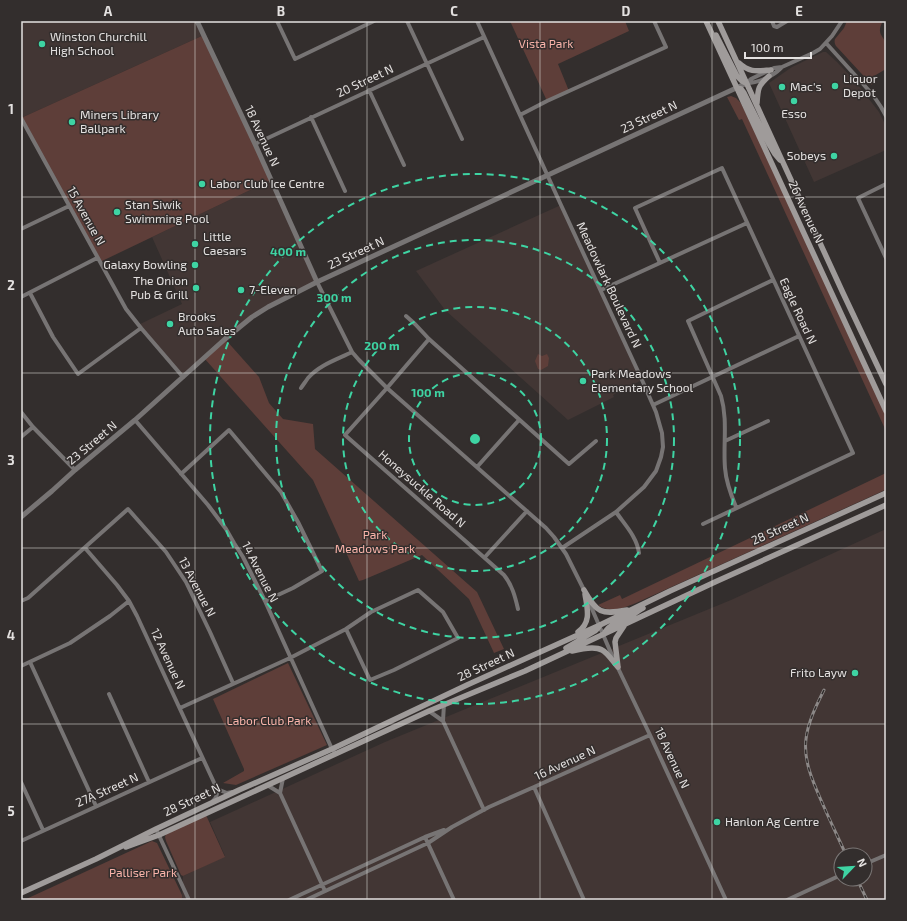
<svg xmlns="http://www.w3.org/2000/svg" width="907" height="921" viewBox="0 0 907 921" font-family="'Exo 2',sans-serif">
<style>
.built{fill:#423634;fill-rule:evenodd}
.green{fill:#5e3e39}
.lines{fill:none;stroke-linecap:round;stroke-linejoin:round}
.minor{stroke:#777474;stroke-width:4}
.tertiary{stroke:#777474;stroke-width:5}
.secondary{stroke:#9f9b9a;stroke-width:5.5}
.rail-casing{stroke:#8c8887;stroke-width:3}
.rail{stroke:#332e2d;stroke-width:1.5;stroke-dasharray:4.5;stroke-linecap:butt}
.grid{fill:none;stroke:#e4e1e0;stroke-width:1;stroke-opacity:0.55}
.ring{fill:none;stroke:#3ed4a3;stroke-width:2;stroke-dasharray:7 5}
.poi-dot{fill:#3ed4a3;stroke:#332e2d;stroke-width:1.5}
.labels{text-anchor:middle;stroke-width:3;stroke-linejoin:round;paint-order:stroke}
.poi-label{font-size:12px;fill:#e4e1e0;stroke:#332e2d;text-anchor:start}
.park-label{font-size:12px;fill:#fab4aa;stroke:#332e2d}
.street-label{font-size:12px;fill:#e4e1e0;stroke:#332e2d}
.centre{fill:#3ed4a3;stroke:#332e2d;stroke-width:2}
.ring-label{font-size:12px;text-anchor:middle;font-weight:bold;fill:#3ed4a3;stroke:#332e2d;stroke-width:3;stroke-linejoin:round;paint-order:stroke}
.neatline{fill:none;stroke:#e4e1e0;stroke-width:1.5}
.grid-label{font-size:13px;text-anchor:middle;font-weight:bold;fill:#e4e1e0}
</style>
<rect width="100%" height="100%" fill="#332e2d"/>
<path class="built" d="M21 21H196L204 35 21 118Z
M823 52H826L837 62 855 81 879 112 886 126V150L814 182 769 83 792 67Z
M271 180 317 282 259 312 183 377 138 325 182 304 152 237Z
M561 205 642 380 613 395 614 397 568 420 445 310 416 271Z
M886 529V900H178L182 898 183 876 225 856 210 822 385 742 731 600ZM841 855H865V879H841Z"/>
<path class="green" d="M510 21H625L629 31 558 64 569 91 547 101Z
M847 21H883C875 35 885 36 886 45 887 53 886 61 886 69L874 76 872 85 836 46C835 44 834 42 835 39L844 28Z
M204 35 271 180 100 262 21 118Z
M731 96 736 98 741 103 874 385 886 415V431L742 119 739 120 727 97Z
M225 339 259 377 269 403 283 419 313 424 315 449 477 592 504 649 494 653 469 599 422 555 363 580 359 581 313 480 204 358Z
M538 354 542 356 547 354 549 358 548 366 541 370 538 369 535 361Z
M886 473 885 490 636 603C623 608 611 614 598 605L620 595 622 599Z
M288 663 327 745 236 785 223 783 244 771V769L213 699Z
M206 815 225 857 183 876 181 875 166 841 165 837 166 834Z
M152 841 157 843 182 895V898L178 900H24Z"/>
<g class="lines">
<path class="minor" d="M277 21 295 59 374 21
M407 21 462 139
M477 21 561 205 642 380 656 412 662 433 663 447 661 457 656 471 644 487 616 512 562 548
M772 21 774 26 777 27 787 21
M826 43 873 95 881 107 886 116
M747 83 751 79 774 68 782 67 813 53 820 49 832 36 842 21
M747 83C759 83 773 76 781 68
M369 90 404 165
M520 115 547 101 666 47 654 21
M311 117 345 191
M21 118 126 309 141 328 183 377
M255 144 484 37
M886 184 858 198 886 258
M21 229 69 206
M660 263 635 208 722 168 853 453 703 524
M317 282 352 352 359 360 387 388 546 528 554 537 566 554 585 592
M601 290 747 223
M30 293 53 337 78 374 141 328
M21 297 97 258
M406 316 415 324 429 339 569 464 596 441
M429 339 387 388 345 435 504 575C512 585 515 596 518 609
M301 388C303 385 306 381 308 378 319 365 338 359 352 352
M653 405 799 336
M21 412 33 427 75 470
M135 420 208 505 226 529 234 543 243 557 265 601 332 749 336 754
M21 437 33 427
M725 441 768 421
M477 467 519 420
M181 474 229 430 281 492 298 522 322 571 293 588 265 601
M736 507C731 495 726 482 725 468 723 444 728 420 721 396L688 321 773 280
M616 512C625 525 637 537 639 553
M85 548 117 585 129 601 137 616 217 789C218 793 216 798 213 801
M485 557 527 511
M21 601 28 598 128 509 166 552 186 582 210 632 233 683
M589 602 614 660
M30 662 96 806
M21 666 70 643 110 616 129 601
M617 666 650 735 726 900
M109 694 149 782
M444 704 443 721 484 810
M180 708 290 658 346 629 371 612 418 590 443 612 458 638 394 670 370 680 346 629
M429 711 443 721
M21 782 43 830
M267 785 280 793 325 891
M217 789 227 793 232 792
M280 793 283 778
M156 829 189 900
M425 837 454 900
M21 841 202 758
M865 864 886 855
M289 900 425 837 444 830
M306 900 428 843 452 827 489 807 534 787
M584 900 534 787 650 735
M787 900 841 875"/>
<path class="tertiary" d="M197 21 255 144 317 282
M21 517 52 491 75 470 135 420 225 339 252 317 268 307 317 282 747 83"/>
<path class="secondary" d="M706 21 886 411
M718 21 843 293 886 384
M716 35 737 76 742 81 746 83
M739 63C750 73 757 71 771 70
M737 88 741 89 744 93 769 144 775 154 780 160
M757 103C758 88 758 86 769 76
M584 590C597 613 601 615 627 610
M578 632C592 622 587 608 585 594
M605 632C611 623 622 620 632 615 636 613 639 610 643 608
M566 648 595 631 598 628 600 625
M572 651C580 649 595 646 602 650 608 653 613 662 618 667
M618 667 615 642 616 638 624 626
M126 847 159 835 429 711 525 671 715 582 886 505
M21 893 96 859 156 829 239 790 332 749 467 685 600 625 670 591 886 493"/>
<defs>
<path id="rail" d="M824 690C816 706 808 722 806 739 803 763 815 786 824 807 831 823 839 839 846 855
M857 879 867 900"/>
</defs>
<use href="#rail" class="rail-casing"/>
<use href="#rail" class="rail"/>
</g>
<path class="grid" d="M195 21V900M367 21V900M540 21V900M712 21V900M21 197H886M21 373H886M21 548H886M21 724H886"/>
<g class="ring">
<circle cx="475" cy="439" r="66"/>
<circle cx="475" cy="439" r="132"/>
<circle cx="475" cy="439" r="199"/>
<circle cx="475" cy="439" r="265"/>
</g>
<g class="poi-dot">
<circle cx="42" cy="44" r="4"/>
<circle cx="835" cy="86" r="4"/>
<circle cx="782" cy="87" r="4"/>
<circle cx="794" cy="101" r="4"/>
<circle cx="72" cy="122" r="4"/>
<circle cx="834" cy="156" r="4"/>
<circle cx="202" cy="184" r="4"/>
<circle cx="117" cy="212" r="4"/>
<circle cx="195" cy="244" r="4"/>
<circle cx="195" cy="265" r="4"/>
<circle cx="196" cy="288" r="4"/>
<circle cx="241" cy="290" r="4"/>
<circle cx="170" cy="324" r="4"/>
<circle cx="583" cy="381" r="4"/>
<circle cx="855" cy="673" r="4"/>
<circle cx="717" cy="822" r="4"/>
</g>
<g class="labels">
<g class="poi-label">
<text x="50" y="41">Winston Churchill<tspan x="50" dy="14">High School</tspan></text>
<text x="843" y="83">Liquor<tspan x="843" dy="14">Depot</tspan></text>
<text x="790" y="91">Mac's</text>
<text x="794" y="118" text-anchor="middle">Esso</text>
<text x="80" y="119">Miners Library<tspan x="80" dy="14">Ballpark</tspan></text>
<text x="826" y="160" text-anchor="end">Sobeys</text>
<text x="210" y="188">Labor Club Ice Centre</text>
<text x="125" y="209">Stan Siwik<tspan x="125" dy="14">Swimming Pool</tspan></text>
<text x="203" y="241">Little<tspan x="203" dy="14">Caesars</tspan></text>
<text x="187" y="269" text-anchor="end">Galaxy Bowling</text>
<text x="188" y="285" text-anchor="end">The Onion<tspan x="188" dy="14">Pub &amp; Grill</tspan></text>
<text x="249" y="294">7-Eleven</text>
<text x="178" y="321">Brooks<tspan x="178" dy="14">Auto Sales</tspan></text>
<text x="591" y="378">Park Meadows<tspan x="591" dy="14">Elementary School</tspan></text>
<text x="847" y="677" text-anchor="end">Frito Layw</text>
<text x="725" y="826">Hanlon Ag Centre</text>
</g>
<g class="park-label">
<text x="546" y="48">Vista Park</text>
<text x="375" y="539">Park<tspan x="375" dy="14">Meadows Park</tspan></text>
<text x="269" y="725">Labor Club Park</text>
<text x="143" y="877">Palliser Park</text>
</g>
<g class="street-label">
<text transform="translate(365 81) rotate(-25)" y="4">20 Street N</text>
<text transform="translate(649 117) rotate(-25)" y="4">23 Street N</text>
<text transform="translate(262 136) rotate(65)" y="4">18 Avenue N</text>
<text transform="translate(806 212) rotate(65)" y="4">26 Avenue N</text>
<text transform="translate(86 216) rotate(61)" y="4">15 Avenue N</text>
<text transform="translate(356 253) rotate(-25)" y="4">23 Street N</text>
<text transform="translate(609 285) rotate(65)" y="4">Meadowlark Boulevard N</text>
<text transform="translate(798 311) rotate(65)" y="4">Eagle Road N</text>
<text transform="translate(92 443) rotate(-40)" y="4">23 Street N</text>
<text transform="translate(422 489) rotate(41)" y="4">Honeysuckle Road N</text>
<text transform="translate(780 529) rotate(-24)" y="4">28 Street N</text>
<text transform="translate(260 572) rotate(63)" y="4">14 Avenue N</text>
<text transform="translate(197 587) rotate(62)" y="4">13 Avenue N</text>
<text transform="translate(168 659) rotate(65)" y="4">12 Avenue N</text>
<text transform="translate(486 665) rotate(-25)" y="4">28 Street N</text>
<text transform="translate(672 758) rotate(65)" y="4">18 Avenue N</text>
<text transform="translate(565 763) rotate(-25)" y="4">16 Avenue N</text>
<text transform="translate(107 790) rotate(-24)" y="4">27A Street N</text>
<text transform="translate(192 800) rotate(-25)" y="4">28 Street N</text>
</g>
</g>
<circle cx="475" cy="439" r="6" class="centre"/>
<g class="ring-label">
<text x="288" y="256">400 m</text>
<text x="334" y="302">300 m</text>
<text x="382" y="350">200 m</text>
<text x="428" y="397">100 m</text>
</g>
<rect width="907" height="921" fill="none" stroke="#332e2d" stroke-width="44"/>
<g transform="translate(853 867) rotate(65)"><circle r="19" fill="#332e2d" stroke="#7a7675"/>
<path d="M0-3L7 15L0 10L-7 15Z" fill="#3ed4a3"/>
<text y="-6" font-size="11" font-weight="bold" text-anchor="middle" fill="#e4e1e0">N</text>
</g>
<path d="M745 52v6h66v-6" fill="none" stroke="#e4e1e0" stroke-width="2"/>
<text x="751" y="52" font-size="12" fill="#e4e1e0" stroke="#332e2d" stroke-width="3" paint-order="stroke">100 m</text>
<rect x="22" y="22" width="863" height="877" class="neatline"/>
<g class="grid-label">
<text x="108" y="16">A</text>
<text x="281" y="16">B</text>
<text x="454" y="16">C</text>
<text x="626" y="16">D</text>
<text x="799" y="16">E</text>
<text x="11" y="114">1</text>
<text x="11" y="290">2</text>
<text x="11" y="465">3</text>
<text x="11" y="640">4</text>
<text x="11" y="816">5</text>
</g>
</svg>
